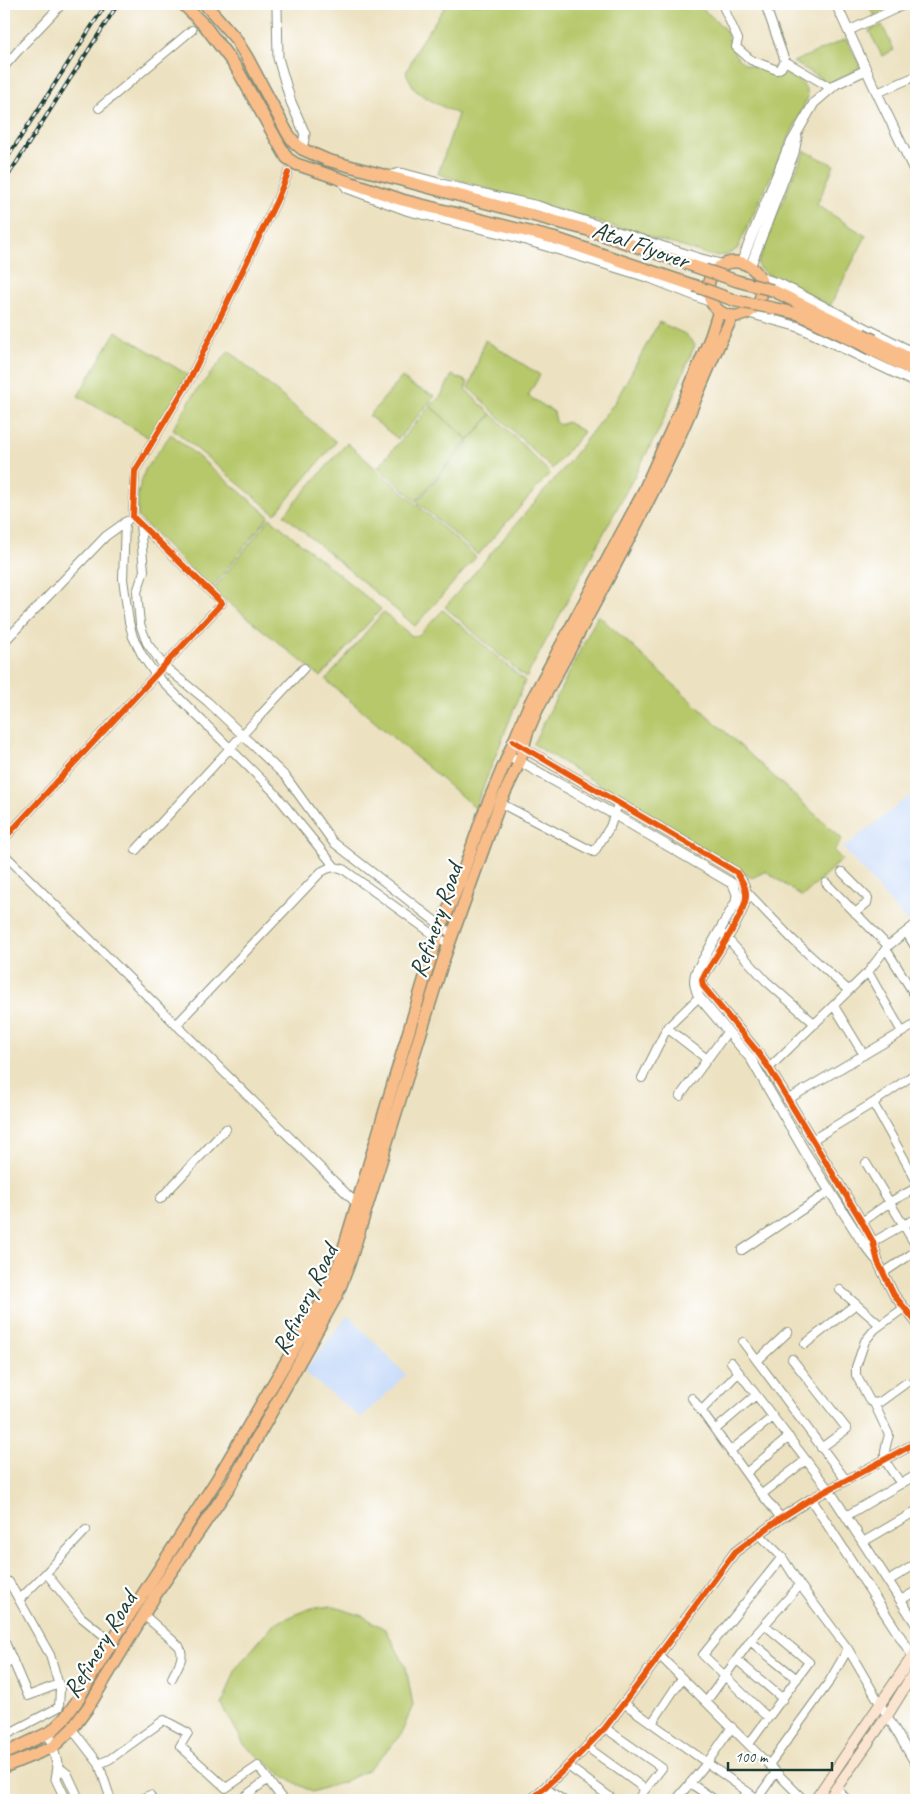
<svg xmlns="http://www.w3.org/2000/svg" width="920" height="1804" viewBox="0 0 920 1804" font-family="Caveat,sans-serif">
<style>
.built{fill:#c9dcf9}
.green{fill:#b6c86b;stroke:#6a8250}
.lines{fill:none;stroke-linecap:round;stroke-linejoin:round}
.minor-casing{stroke:#868f7a;stroke-width:10}
.tertiary-casing{stroke:#868f7a;stroke-width:11}
.secondary-casing{stroke:#868f7a;stroke-width:12}
.primary-casing{stroke:#868f7a;stroke-width:14}
.minor{stroke:#fff;stroke-width:8}
.tertiary{stroke:#fff;stroke-width:9}
.secondary{stroke:#fce5d0;stroke-width:10}
.primary{stroke:#f8bd89;stroke-width:11}
.rail-casing{stroke:#1f3d34;stroke-width:4}
.rail{stroke:#fff;stroke-width:2;stroke-dasharray:5.5;stroke-linecap:butt}
.primary-bridge-casing{stroke:#868f7a;stroke-width:14;stroke-linecap:butt}
.primary-bridge{stroke:#f8bd89;stroke-width:11}
.cycleway-casing{stroke:#fff;stroke-width:9}
.cycleway{stroke:#e8590c;stroke-width:6}
.labels{text-anchor:middle;stroke-width:4.5;stroke-linejoin:round;paint-order:stroke}
.street-label{font-size:25px;fill:#1f3d34;stroke:#fff}
</style>
<rect width="100%" height="100%" fill="#fff"/>
<filter id="ink" filterUnits="userSpaceOnUse"><feTurbulence type="fractalNoise" baseFrequency=".02" numOctaves="2"/><feDisplacementMap in="SourceGraphic" scale="10" xChannelSelector="R" yChannelSelector="G"/><feConvolveMatrix kernelMatrix="1 2 1 2 8 2 1 2 1" color-interpolation-filters="sRGB"/></filter>
<filter id="wash" filterUnits="userSpaceOnUse"><feTurbulence type="fractalNoise" baseFrequency=".0096" numOctaves="4" result="noise"/><feDisplacementMap in="SourceGraphic" scale="20" xChannelSelector="R" yChannelSelector="G"/><feGaussianBlur stdDeviation="1.12" result="paint"/><feColorMatrix in="noise" values="0 0 0 0 0 0 0 0 0 0 0 0 0 0 0 0 0 1.4 0 .05"/><feComposite in="paint" operator="in"/></filter>
<g filter="url(#wash)">
<rect width="100%" height="100%" fill="#ece1c0"/>
<path class="built" d="M913 793 916 798V917L908 923 843 848Z
M348 1315 406 1375 361 1418 304 1372Z"/>
<path class="green" d="M447 4H696C704 11 720 22 725 30 732 41 730 55 744 63 763 74 805 68 808 97L737 249 727 255 713 256 438 174 458 114 433 102 415 90 406 73 420 43Z
M868 4H890L892 7 874 16Z
M882 25 894 50 882 56 869 31Z
M846 39 861 68 829 83 793 62Z
M805 151 834 165 817 205 866 236 830 306 765 273 759 268 758 263 790 183Z
M659 322 685 334 695 345 659 430 526 678 445 607 564 468 615 402Z
M116 331 188 375 151 439 78 396Z
M485 340 540 375 528 396 554 412 556 422 559 425 567 422 584 432 552 469 468 387 472 380Z
M229 351 336 442 275 514 173 429 194 394Z
M452 375 468 382 465 389 491 414 469 440 430 406 441 396Z
M402 377 411 385 435 396 398 439 369 416Z
M430 406 468 440 416 501 378 467Z
M492 414 550 473 478 555 417 502Z
M171 434 269 516 211 589 138 517V493L145 470Z
M347 443 476 557 415 626 284 515Z
M270 518 381 609 321 677 213 590Z
M443 610 525 681 475 808 326 680 383 612 412 636 419 635Z
M598 615 842 839 834 851 842 859 802 897 766 871 752 878 533 744Z
M331 1606 363 1616 386 1630 406 1667 413 1705 400 1737 369 1769 343 1782 312 1792 285 1777 245 1746 222 1705 236 1668 274 1624 308 1609Z"/>
</g>
<g filter="url(#ink)">
<g class="lines">
<defs>
<path id="minor" d="M722 4 738 39 736 47 751 60 777 70 781 68 785 61
M765 4 785 61 831 88
M848 31 906 4
M4 67 23 45 62 4
M877 93 916 76
M99 108 192 30
M907 155 916 151
M125 522 123 579 129 622 133 637 142 655 155 674 274 792 335 867
M140 524 144 571 137 592 140 624 147 643 164 666 208 702 286 777 333 842 453 935
M4 642 106 536 127 521
M500 803 594 852 610 827 618 804
M4 839 222 603 133 517 135 471 189 381 276 202 288 173
M136 850 304 668
M4 854 357 1204
M842 872 868 898 867 903 855 913
M826 883 888 946
M746 891 793 940 848 990
M906 932 916 948
M724 935 766 981 815 1024
M886 949 916 997
M868 972 902 1032
M834 1006 864 1055
M176 1025 321 872C329 867 334 866 343 869L437 937 449 944
M667 1028 707 1059
M769 1068 868 972 888 946 916 924
M642 1078 667 1028 699 997
M680 1096 728 1031
M787 1100 916 1024
M873 1103 916 1180
M812 1140 873 1103 916 1073
M866 1163 916 1246
M160 1199 226 1129
M862 1222 890 1202 916 1188
M873 1242 903 1225 916 1219
M742 1250 830 1191
M883 1273 916 1251
M840 1290 880 1325
M904 1308 875 1329 865 1341 856 1367V1375L870 1401 874 1403 880 1402 906 1383
M743 1342 846 1480
M805 1344 856 1304
M792 1359 847 1429 821 1448
M757 1361 788 1332
M731 1362 829 1490
M692 1398 755 1486 781 1518
M874 1403 889 1435C880 1463 886 1461 901 1484
M701 1411 739 1372
M715 1430 756 1395
M730 1451 773 1417
M746 1473 789 1437
M762 1494 806 1460
M846 1516 916 1475
M86 1530 46 1573 81 1617 112 1642
M759 1534 782 1557 800 1585 848 1649 916 1765
M863 1542 916 1511
M888 1581 916 1564
M4 1584 9 1582 50 1655 60 1689 59 1707 4 1736
M19 1600 46 1573
M901 1600 916 1591
M144 1615 179 1646C186 1657 177 1667 172 1678
M4 1640 28 1696 59 1684
M750 1641 797 1679
M659 1655 804 1800
M737 1660 783 1699
M4 1665 13 1660
M706 1702 750 1641 800 1585
M625 1704 759 1800
M769 1717 764 1714 703 1655 782 1557
M652 1723 682 1678
M605 1728 662 1768 637 1800
M72 1729 99 1764 110 1759 164 1720 188 1733 180 1746 226 1788 258 1766 283 1800
M749 1744 809 1662 765 1625
M587 1747 645 1789
M99 1764 111 1800
M769 1765 829 1682 848 1649
M568 1766 614 1800
M690 1783 715 1800
M836 1787 847 1800
M545 1788 563 1800
M757 1799 776 1772
M138 1800 150 1795 152 1800
M240 1800 268 1779
M676 1800 707 1763 732 1727
M741 1800 748 1792"/>
<path id="tertiary" d="M278 4 277 8 278 58 291 102 305 134 302 149
M836 4 877 93 916 174
M389 176 399 173 405 174 454 187 538 206 698 258 724 265
M342 180 347 188 409 211 512 236 566 252 650 278 711 302
M741 263 787 150 814 103 836 84 866 70
M750 267 794 153 797 137
M759 277 780 284 916 354
M749 313 799 327 916 383
M519 745 736 872C741 879 746 886 746 894 748 910 714 959 705 974L702 980 703 986 756 1050 769 1068 862 1222 873 1242 878 1262 894 1295 916 1322
M508 755 615 815 733 884 737 894 736 902 696 972C693 981 695 988 699 997L751 1059 805 1152 861 1240 875 1258
M829 1490 916 1624
M811 1499 916 1661
M49 1733 58 1767 56 1779 66 1800
M58 1767 67 1774 79 1800
M531 1800 568 1766 605 1728 655 1662 659 1655 735 1552 781 1518 811 1499 916 1443"/>
<path id="secondary" d="M815 1800 916 1651
M828 1800 887 1716 916 1669"/>
<path id="primary" d="M183 4 205 26 236 67 280 146 287 158 296 164 402 200 557 239 695 286
M205 4 235 38 248 59 288 134 295 143 302 149 327 160 588 230 705 270
M708 289a27 27 0 1 1 54 0a27 27 0 1 1-54 0Z
M772 290 862 334
M772 308 799 314 859 343
M874 340 916 362
M870 349 916 372
M4 1754 52 1731 64 1719 77 1701 112 1642 216 1481 326 1294 339 1264 357 1204 437 937 460 881 483 815 530 703 641 497 679 413 711 336 719 311
M4 1767 53 1747 72 1729 89 1706 156 1594 230 1486 337 1295 349 1264 444 958 500 803 520 761 527 733 537 710C584 623 632 537 674 448 695 404 710 359 733 316"/>
</defs>
<use href="#minor" class="minor-casing"/>
<use href="#tertiary" class="tertiary-casing"/>
<use href="#secondary" class="secondary-casing"/>
<use href="#primary" class="primary-casing"/>
<use href="#minor" class="minor"/>
<use href="#tertiary" class="tertiary"/>
<use href="#secondary" class="secondary"/>
<use href="#primary" class="primary"/>
<defs>
<path id="rail" d="M4 163 106 4
M4 182 118 4"/>
</defs>
<use href="#rail" class="rail-casing"/>
<use href="#rail" class="rail"/>
<defs>
<path id="primary-bridge" d="M705 270 737 281 772 290
M695 286 736 301 772 308
M862 334 874 340
M859 343 870 349"/>
</defs>
<use href="#primary-bridge" class="primary-bridge-casing"/>
<use href="#primary-bridge" class="primary-bridge"/>
<defs>
<path id="cycleway" d="M513 741 736 872C741 879 746 886 746 894 748 910 714 959 705 974L702 980 703 986 756 1050 769 1068 862 1222 873 1242 878 1262 894 1295 916 1322
M4 839 222 603 133 517 135 471 189 381 276 202 288 173
M531 1800 568 1766 605 1728 655 1662 659 1655 735 1552 781 1518 811 1499 916 1443"/>
</defs>
<use href="#cycleway" class="cycleway-casing"/>
<use href="#cycleway" class="cycleway"/>
</g>
</g>
<g class="labels">
<g class="street-label">
<text transform="translate(641 244) rotate(19)" y="9">Atal Flyover</text>
<text transform="translate(435 920) rotate(-71)" y="9">Refinery Road</text>
<text transform="translate(304 1299) rotate(-64)" y="9">Refinery Road</text>
<text transform="translate(99 1644) rotate(-59)" y="9">Refinery Road</text>
</g>
</g>
<rect width="920" height="1804" fill="none" stroke="#fff" stroke-width="20"/>
<path d="M728 1762v8h104v-8" fill="none" stroke="#1f3d34" stroke-width="2.5"/>
<text x="735" y="1762" font-size="15" fill="#1f3d34" stroke="#ffffff" stroke-width="4" paint-order="stroke">100 m</text>
</svg>
